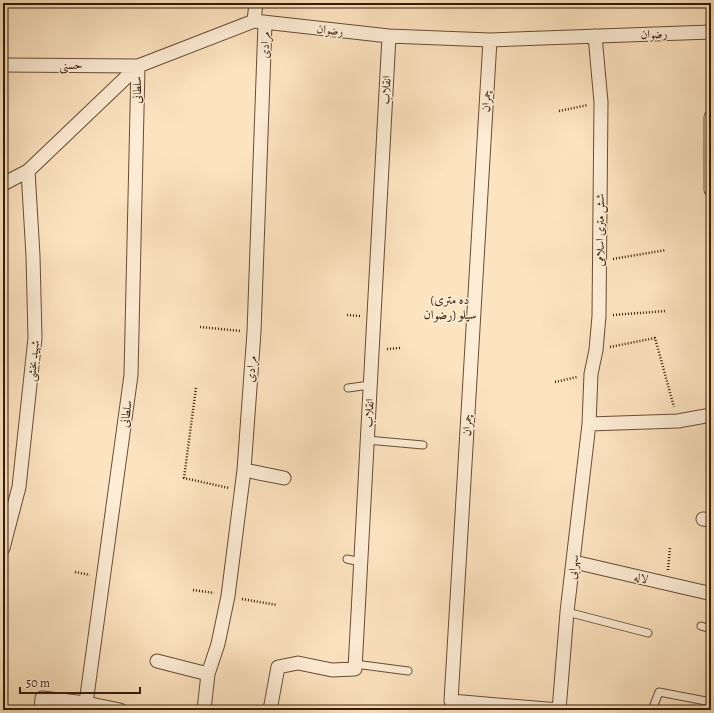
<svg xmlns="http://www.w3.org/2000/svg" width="714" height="713" viewBox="0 0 714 713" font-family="Alegreya,Amiri,serif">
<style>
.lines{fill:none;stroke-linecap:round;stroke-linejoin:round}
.lane-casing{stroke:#664d34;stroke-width:9}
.street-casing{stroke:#664d34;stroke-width:15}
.path{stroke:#341b05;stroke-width:2.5;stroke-dasharray:1 2;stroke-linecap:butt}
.lane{stroke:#feedd6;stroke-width:7}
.street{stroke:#feedd6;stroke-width:13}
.labels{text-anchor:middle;stroke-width:3;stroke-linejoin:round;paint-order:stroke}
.street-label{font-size:12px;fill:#341b05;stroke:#feedd6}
.neighbourhood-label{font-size:13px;fill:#341b05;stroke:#feedd6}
</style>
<rect width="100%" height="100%" fill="#fde4c0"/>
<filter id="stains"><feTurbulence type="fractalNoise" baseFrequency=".005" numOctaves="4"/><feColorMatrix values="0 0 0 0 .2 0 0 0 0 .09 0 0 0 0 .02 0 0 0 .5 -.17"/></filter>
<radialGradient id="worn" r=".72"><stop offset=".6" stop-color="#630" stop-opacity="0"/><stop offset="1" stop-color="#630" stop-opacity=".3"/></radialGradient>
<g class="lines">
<defs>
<path id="lane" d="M348 388 370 385
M367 440 423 445
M347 559 360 562
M567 612 648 633
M701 626 711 629
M355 664 408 671
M652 710 659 692 711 702"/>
<path id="street" d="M254 21 256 3
M490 40 451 701 559 710
M3 65 138 66 131 375 86 703
M711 117V190
M3 184 28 171 138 66 254 21 389 36 490 40 711 32
M589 424 678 421 711 415
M244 470 284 478
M703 519 711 520
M3 548 19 487 35 338 33 256 28 171
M574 562 708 593
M157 661 208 674
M41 710 42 698 86 703 120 710
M204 710 208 674 218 644 228 596 244 470 254 332 265 23
M270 710 278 667 298 663 332 670 355 669 389 36
M559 710 567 612 589 424 591 374 596 350 599 316 601 102 595 36"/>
</defs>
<use href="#lane" class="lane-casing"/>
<use href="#street" class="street-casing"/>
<path class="path" d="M559 111 588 105
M613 259 666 250
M347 315 360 316
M613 315 666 311
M200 327 241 331
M610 347 655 338 674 407
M387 349 400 348
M555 382 577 377
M196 388 184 478 229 488
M668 570 670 547
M75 572 90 575
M193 590 214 593
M242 599 277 605"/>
<use href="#lane" class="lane"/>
<use href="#street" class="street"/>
</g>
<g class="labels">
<g class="street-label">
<text transform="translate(330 30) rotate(6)" y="4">رضوان</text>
<text transform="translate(654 34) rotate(-2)" y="4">رضوان</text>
<text transform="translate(265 45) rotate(-88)" y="4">مرادی</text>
<text x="71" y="69">حسنی</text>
<text transform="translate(137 90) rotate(-89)" y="4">سلطانی</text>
<text transform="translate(386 90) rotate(-87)" y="4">انقلاب</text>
<text transform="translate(486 101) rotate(-87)" y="4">چمران</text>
<text transform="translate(600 230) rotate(-90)" y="4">شش متری اسلامی</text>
<text transform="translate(33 361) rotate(-84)" y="4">شهید بخشی</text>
<text transform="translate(251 369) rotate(-86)" y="4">مرادی</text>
<text transform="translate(369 413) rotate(-87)" y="4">انقلاب</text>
<text transform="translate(126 414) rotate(-82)" y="4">سلطانی</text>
<text transform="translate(467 425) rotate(-87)" y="4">چمران</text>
<text transform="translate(573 567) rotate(-83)" y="4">سهرابی</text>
<text transform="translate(641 578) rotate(13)" y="4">لاله</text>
</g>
<g class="neighbourhood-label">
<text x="450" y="304">(ده متری<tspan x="450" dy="15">سیلو (رضوان</tspan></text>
</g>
</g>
<rect width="714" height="713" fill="none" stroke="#fde4c0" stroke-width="16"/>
<rect x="4" y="4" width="706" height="705" fill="none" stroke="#341b05" stroke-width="2"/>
<rect x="8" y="8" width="698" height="697" fill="none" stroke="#341b05"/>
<path d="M20 687v6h120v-6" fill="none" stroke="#341b05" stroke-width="2"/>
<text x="26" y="687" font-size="12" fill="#341b05" stroke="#feedd6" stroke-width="3" paint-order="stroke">50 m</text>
<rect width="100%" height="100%" filter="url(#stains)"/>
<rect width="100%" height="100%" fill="url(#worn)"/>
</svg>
